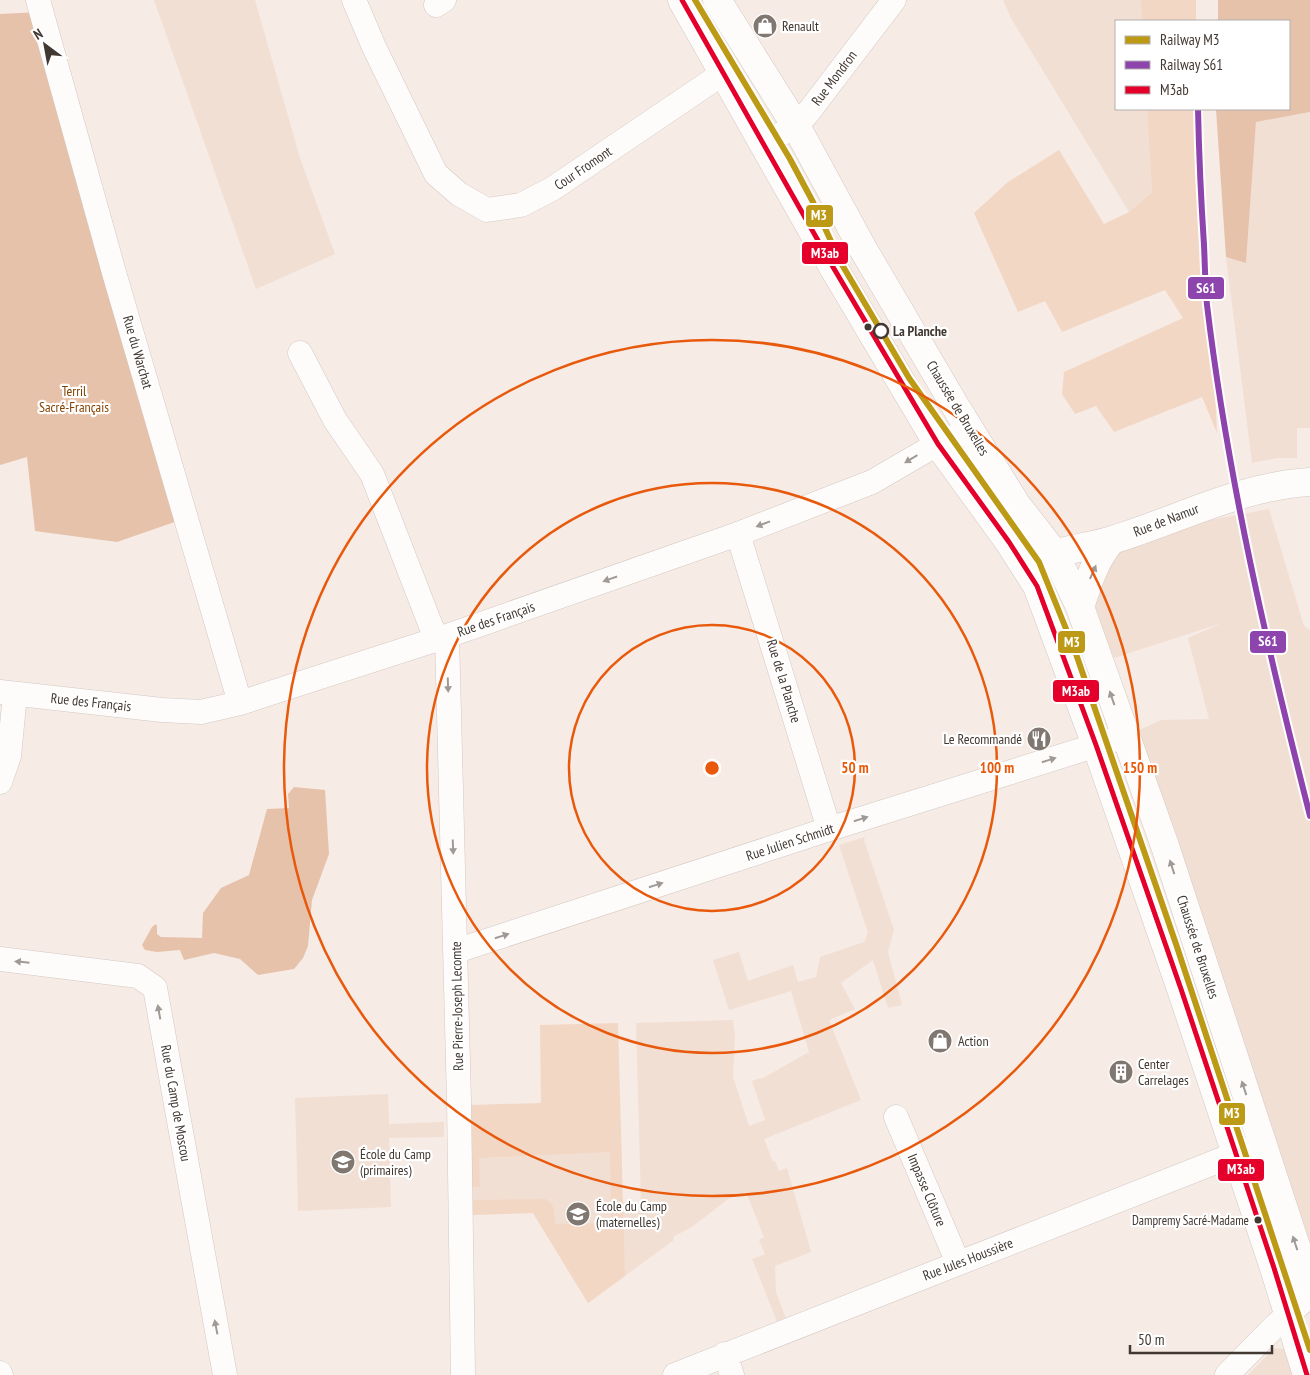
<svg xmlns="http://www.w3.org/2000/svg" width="1310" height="1375" viewBox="0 0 1310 1375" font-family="'PT Sans Narrow',sans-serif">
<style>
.built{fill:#f2dfd4}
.green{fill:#f3d7c5}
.forest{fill:#e6c2ab}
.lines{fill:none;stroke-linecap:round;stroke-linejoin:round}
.minor-casing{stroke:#d2c8c3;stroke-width:25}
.major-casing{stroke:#d2c8c3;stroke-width:29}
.minor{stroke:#fefcfb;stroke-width:24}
.major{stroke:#fefcfb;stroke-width:28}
.bus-1-casing{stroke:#fff;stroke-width:9}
.bus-1{stroke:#e4002b;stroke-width:5}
.rail-1-casing{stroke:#fff;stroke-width:10}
.rail-2-casing{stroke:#fff;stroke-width:10}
.rail-1{stroke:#bd9a15;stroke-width:6}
.rail-2{stroke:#8e44ad;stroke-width:6}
.oneway{fill:#a09a96}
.ring{fill:none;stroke:#e8590c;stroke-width:2.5}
.bus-dot{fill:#423832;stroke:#fff;stroke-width:2}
.stop-dot{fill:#fff;stroke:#423832;stroke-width:2.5}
.labels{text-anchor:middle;stroke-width:4.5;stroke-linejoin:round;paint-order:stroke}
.bus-label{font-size:13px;fill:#423832;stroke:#fff;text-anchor:end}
.poi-label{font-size:14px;fill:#423832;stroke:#fff;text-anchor:start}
.street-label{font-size:14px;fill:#423832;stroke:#fff}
.stop-label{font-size:14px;font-weight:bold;fill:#423832;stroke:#fff;text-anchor:start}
.park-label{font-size:14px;fill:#844200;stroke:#fff}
.centre{fill:#e8590c;stroke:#fff;stroke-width:2.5}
.ring-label{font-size:15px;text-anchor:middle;font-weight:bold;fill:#e8590c;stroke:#fff;stroke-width:4.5;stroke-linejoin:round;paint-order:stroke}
.line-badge{stroke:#fff;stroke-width:2}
.badge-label{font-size:14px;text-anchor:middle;font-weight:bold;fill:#fff}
</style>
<rect width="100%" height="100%" fill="#f6ebe5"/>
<path class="built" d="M154 0H255L300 158 335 254 256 289Z
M1003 0H1144L1145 21H1116V109H1148L1152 192 1129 212 1012 20Z
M1310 112V428H1297V458H1277L1252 463 1226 257 1246 262 1256 122Z
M1269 509 1304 626 1310 630V1251L1135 732 1161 720 1209 719 1188 638 1222 623 1114 658 1096 616 1093 570 1142 533Z
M865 837 864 840 894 930 888 952 902 1005 888 1008 873 960 841 983 855 1009 829 1020 861 1100 764 1139 773 1162 775 1161 779 1171 787 1168 811 1252 775 1266 776 1292 787 1321 778 1324 752 1259 765 1254 759 1240 764 1237 746 1192 728 1199 692 1227 673 1237 674 1240 588 1303 533 1213 472 1215 470 1129 621 1125 622 1202H641L636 1023 733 1020 735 1036 733 1077 749 1126 765 1120 752 1081 760 1078 761 1079 809 1052 791 991 729 1010 713 960 739 952 748 981 793 965 798 982 816 977 820 957 864 942 868 933 839 845Z
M388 1094 389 1124 444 1122V1137L389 1138 391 1207 298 1211 295 1098Z
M1274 1348 1284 1349 1292 1375H1248Z"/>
<path class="green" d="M1141 0H1196V21H1142Z
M1147 109H1201L1217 433 1202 397 1114 432 1096 406 1075 414 1062 394 1064 372 1183 318 1165 290 1062 332 1045 301 1018 312 974 213 1008 182 1059 150 1104 224 1129 212 1152 192Z
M618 1023 625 1276 588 1303 533 1213 472 1215V1200L545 1199C556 1203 554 1215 555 1224L611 1223 610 1152 479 1158 480 1187H471L470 1105 541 1103 540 1025Z"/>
<path class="forest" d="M1218 0H1310V112L1256 122 1246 263 1226 257 1216 109H1289V21H1218Z
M41 12 186 518 117 542 35 531 27 457 0 465V14Z
M294 787 325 790 329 854 312 900 308 946 303 958 294 969 258 975 240 959 214 953 184 960 180 950 157 952 145 950 142 945 152 927 156 924 157 926V934L161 937 202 938 203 913 221 888 249 875 267 809 289 808 288 794Z"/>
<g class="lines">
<defs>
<path id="minor" d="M38 0 115 276 240 703
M354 0 374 47 436 174 459 194 487 210 521 205 552 189 716 78 723 71
M436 5 444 0
M764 143 796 126 807 114 894 0
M300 353 335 420 372 474 436 639
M738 534 829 829
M447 636 459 1102 463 1375
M0 692 162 710 201 712 240 703 447 636 738 534 872 482 927 450 970 429
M0 782 9 756 15 694
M456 951 829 829 1126 736
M0 959 138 976 155 988 225 1375
M896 1117 958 1263
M725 1354 732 1375
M0 1373 1 1375
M675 1375 1223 1159 1244 1151 1264 1148
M1227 1375 1275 1326 1310 1295"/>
<path id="major" d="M682 0 833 267 938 444 1009 542 1037 586 1096 745 1181 989 1274 1268 1307 1375
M717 0 796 126 863 249 957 409 1016 504 1055 554 1080 607 1165 846 1310 1289
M1039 562C1060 548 1089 548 1112 540 1178 520 1240 486 1310 482
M1080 607C1088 583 1095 559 1112 540"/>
</defs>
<use href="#minor" class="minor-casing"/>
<use href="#major" class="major-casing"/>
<use href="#minor" class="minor"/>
<use href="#major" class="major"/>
<defs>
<path id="bus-1" d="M682 0 833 267 938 444 1009 542 1037 586 1096 745 1181 989 1274 1268 1307 1375"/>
</defs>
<use href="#bus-1" class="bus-1-casing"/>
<use href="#bus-1" class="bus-1"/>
<defs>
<path id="rail-1" d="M695 0 790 159 813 202 841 263 909 378 1039 562 1075 651 1176 944 1310 1350"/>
<path id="rail-2" d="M1198 109C1199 154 1201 200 1204 245 1205 265 1205 285 1207 305 1228 479 1267 647 1310 816"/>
</defs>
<use href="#rail-1" class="rail-1-casing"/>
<use href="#rail-2" class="rail-2-casing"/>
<use href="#rail-1" class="rail-1"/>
<use href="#rail-2" class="rail-2"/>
</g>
<defs><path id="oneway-solid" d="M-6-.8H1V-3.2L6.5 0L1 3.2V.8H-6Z" transform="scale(1.25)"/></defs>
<g class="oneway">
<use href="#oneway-solid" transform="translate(911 459) rotate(149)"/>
<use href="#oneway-solid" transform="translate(763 524) rotate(159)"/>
<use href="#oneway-solid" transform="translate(1093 572) rotate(-66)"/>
<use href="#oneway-solid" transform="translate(610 579) rotate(161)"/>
<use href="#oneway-solid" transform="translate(448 685) rotate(88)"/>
<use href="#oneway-solid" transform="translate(1112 698) rotate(-109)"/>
<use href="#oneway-solid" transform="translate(1049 760) rotate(-17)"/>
<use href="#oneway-solid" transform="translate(861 819) rotate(-17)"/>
<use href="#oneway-solid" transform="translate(453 847) rotate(88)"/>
<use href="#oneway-solid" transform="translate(1172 867) rotate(-108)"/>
<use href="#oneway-solid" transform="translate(656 885) rotate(-18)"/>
<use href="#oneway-solid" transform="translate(502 936) rotate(-18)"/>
<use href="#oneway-solid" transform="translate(22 962) rotate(-174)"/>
<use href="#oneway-solid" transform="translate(159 1012) rotate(-100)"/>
<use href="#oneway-solid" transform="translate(1244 1088) rotate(-108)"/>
<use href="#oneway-solid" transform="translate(1295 1243) rotate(-108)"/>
<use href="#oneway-solid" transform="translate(216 1327) rotate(-101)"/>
</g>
<g class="ring">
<circle cx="712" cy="768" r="143"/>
<circle cx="712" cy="768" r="285"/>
<circle cx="712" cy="768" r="428"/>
</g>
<defs>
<symbol id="shop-disc" viewBox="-11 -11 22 22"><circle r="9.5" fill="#817771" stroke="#fff"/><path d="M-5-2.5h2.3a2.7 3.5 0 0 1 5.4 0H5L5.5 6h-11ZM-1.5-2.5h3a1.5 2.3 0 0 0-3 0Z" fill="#fff"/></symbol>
<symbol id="restaurant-disc" viewBox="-11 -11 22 22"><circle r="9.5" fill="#817771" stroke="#fff"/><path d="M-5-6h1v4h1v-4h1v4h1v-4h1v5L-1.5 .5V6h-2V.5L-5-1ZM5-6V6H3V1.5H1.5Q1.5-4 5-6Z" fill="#fff"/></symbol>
<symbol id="building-disc" viewBox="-11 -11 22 22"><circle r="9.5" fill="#817771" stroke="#fff"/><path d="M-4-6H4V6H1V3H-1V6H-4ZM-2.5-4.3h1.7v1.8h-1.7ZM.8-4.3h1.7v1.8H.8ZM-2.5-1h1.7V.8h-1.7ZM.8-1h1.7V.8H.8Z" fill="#fff"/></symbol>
<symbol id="school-disc" viewBox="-11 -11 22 22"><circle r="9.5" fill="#817771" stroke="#fff"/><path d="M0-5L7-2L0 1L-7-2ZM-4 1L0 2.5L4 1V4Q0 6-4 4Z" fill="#fff"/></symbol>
</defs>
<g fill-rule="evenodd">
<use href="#shop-disc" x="751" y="12" width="28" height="28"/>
<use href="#restaurant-disc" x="1025" y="725" width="28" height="28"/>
<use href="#shop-disc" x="926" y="1027" width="28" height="28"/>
<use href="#building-disc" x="1107" y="1058" width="28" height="28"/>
<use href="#school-disc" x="329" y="1148" width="28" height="28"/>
<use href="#school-disc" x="564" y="1200" width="28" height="28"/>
</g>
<g class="bus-dot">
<circle cx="868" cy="327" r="4.5"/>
<circle cx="1258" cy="1220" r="4.5"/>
</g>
<circle class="stop-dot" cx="881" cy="331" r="7"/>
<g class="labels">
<g class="bus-label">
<text x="1249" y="1225">Dampremy Sacré-Madame</text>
</g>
<g class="poi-label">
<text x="782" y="31">Renault</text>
<text x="1022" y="744" text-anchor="end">Le Recommandé</text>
<text x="958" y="1046">Action</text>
<text x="1138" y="1069">Center<tspan x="1138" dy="16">Carrelages</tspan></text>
<text x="360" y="1159">École du Camp<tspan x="360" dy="16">(primaires)</tspan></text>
<text x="596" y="1211">École du Camp<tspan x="596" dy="16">(maternelles)</tspan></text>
</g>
<g class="street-label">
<text transform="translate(834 78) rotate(-53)" y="5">Rue Mondron</text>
<text transform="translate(583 168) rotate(-34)" y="5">Cour Fromont</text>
<text transform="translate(138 352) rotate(74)" y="5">Rue du Warchat</text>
<text transform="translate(958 408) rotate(59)" y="5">Chaussée de Bruxelles</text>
<text transform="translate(1166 520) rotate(-21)" y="5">Rue de Namur</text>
<text transform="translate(496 619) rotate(-19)" y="5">Rue des Français</text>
<text transform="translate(784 681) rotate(73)" y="5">Rue de la Planche</text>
<text transform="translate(91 702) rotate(6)" y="5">Rue des Français</text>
<text transform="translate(790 842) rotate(-18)" y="5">Rue Julien Schmidt</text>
<text transform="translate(1198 947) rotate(72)" y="5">Chaussée de Bruxelles</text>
<text transform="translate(457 1006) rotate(-91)" y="5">Rue Pierre-Joseph Lecomte</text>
<text transform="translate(176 1103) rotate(80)" y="5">Rue du Camp de Moscou</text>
<text transform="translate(927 1190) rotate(67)" y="5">Impasse Clôture</text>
<text transform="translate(968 1259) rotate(-21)" y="5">Rue Jules Houssière</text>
</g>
<g class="stop-label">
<text x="893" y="336">La Planche</text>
</g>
<g class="park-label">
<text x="74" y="396">Terril<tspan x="74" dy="16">Sacré-Français</tspan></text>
</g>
</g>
<circle cx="712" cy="768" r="8" class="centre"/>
<g class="ring-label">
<text x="855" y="773">50 m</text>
<text x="997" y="773">100 m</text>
<text x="1140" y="773">150 m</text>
</g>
<g class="line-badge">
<rect x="805" y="204" width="29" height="24" rx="5" fill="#bd9a15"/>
<rect x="801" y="241" width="48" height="24" rx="5" fill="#e4002b"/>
<rect x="1187" y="276" width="38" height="24" rx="5" fill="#8e44ad"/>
<rect x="1249" y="630" width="38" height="24" rx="5" fill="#8e44ad"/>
<rect x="1057" y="630" width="29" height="24" rx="5" fill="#bd9a15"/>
<rect x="1052" y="679" width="48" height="24" rx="5" fill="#e4002b"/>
<rect x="1218" y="1102" width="28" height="24" rx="5" fill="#bd9a15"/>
<rect x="1217" y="1158" width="48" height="24" rx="5" fill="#e4002b"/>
</g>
<g class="badge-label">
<text x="819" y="220">M3</text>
<text x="825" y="258">M3ab</text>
<text x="1206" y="293">S61</text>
<text x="1268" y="646">S61</text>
<text x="1072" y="647">M3</text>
<text x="1076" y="696">M3ab</text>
<text x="1232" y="1118">M3</text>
<text x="1241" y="1174">M3ab</text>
</g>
<rect x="1115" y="20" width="175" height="90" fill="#ffffff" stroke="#b3afad"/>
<rect x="1125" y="36" width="25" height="8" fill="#bd9a15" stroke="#b3afad"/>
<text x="1160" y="45" font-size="15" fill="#423832">Railway M3</text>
<rect x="1125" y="61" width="25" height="8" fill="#8e44ad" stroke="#b3afad"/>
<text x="1160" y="70" font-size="15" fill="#423832">Railway S61</text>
<rect x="1125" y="86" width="25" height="8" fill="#e4002b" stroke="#b3afad"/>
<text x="1160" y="95" font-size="15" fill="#423832">M3ab</text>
<g transform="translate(45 45) rotate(328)" stroke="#ffffff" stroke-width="4" paint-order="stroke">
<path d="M0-4L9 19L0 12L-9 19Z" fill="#423832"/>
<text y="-8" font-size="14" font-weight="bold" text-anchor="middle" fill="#423832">N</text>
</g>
<path d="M1130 1345v8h142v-8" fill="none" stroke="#423832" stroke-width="2.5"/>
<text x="1138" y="1345" font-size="15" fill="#423832" stroke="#ffffff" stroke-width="4" paint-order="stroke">50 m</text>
</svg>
